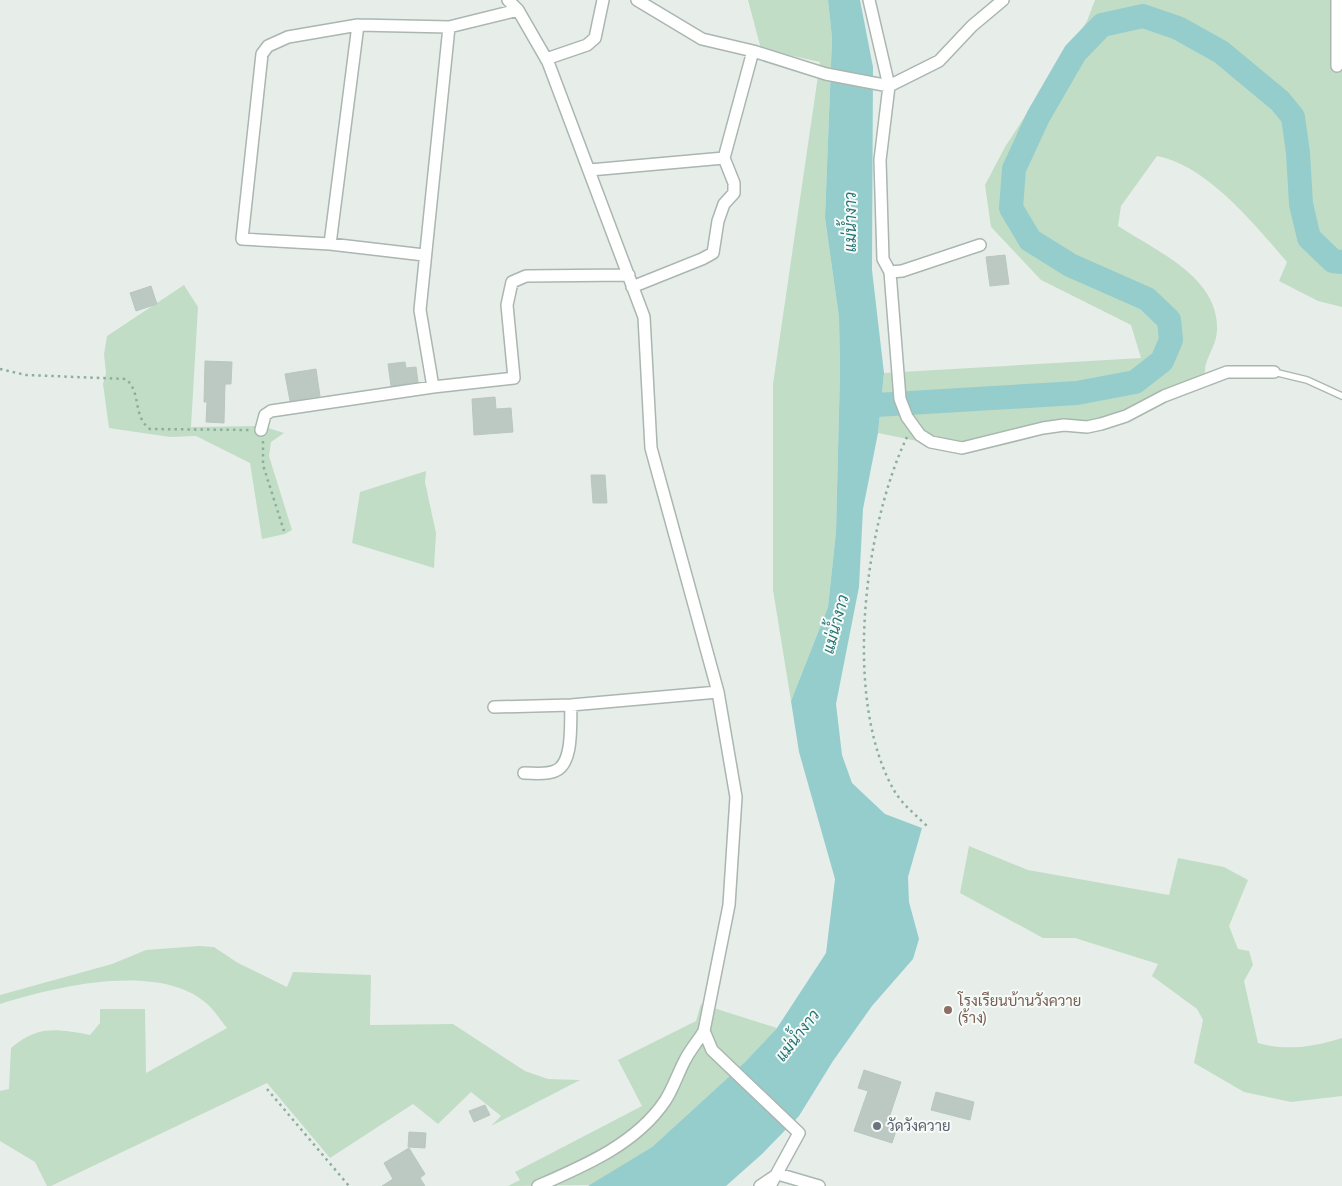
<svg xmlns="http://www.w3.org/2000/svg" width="1342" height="1186" viewBox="0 0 1342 1186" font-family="'Asap Condensed',Sarabun,sans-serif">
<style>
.green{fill:#c2ddc5}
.water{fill:#95cdcd}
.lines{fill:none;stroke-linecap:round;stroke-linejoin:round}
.river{stroke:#95cdcd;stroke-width:24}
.building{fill:#bcc9c2;stroke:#bac7bf}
.lane-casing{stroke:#aab6b0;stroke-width:8}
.street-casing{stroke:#aab6b0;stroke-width:14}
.path{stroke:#8bae9d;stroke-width:2.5;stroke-dasharray:2.5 4;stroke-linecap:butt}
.lane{stroke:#fff;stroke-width:5.5}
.street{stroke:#fff;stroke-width:11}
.education-dot{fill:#8d6e63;stroke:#f7fbf8;stroke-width:2}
.worship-dot{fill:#6b7280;stroke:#f7fbf8;stroke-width:2}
.labels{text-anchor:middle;stroke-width:4;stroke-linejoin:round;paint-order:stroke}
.education-label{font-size:15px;fill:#785e54;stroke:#f7fbf8;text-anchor:start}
.worship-label{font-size:15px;fill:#5b616d;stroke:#f7fbf8;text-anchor:start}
.water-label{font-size:16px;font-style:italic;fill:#267576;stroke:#f7fbf8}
</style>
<rect width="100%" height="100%" fill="#e7eeea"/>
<path class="green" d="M748 0H828L832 38 825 218 839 317 840 371 836 532 828 607 791 701 773 590V384L820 62 761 49Z
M1095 0H1332L1342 15V307L1318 301 1279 281 1287 262C1254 224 1208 166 1157 156L1121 206 1118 226C1156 251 1220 277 1217 331 1216 347 1205 358 1205 371 1204 375 1207 381 1208 385L1161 402 1116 426 1089 432 1049 431 971 452 878 433 884 373 1141 358 1131 325 1041 280 991 227 985 185 1005 147 1087 21Z
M184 285 198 307 191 427 262 426 284 433 271 442 269 456 292 530 285 534 262 539 250 463 196 436 170 437 109 428 103 384 106 373 104 354 107 336Z
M426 471 425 482 436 533 434 568 352 543 360 492Z
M969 846 1028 870 1169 895 1178 858 1224 867 1248 880 1229 926 1238 949 1249 951 1253 965 1244 981 1258 1043C1286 1051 1314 1047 1342 1038V1096L1291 1102 1244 1092 1194 1063 1203 1020 1197 1009 1152 976 1158 964 1075 938H1043L960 893Z
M199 946 214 947 238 963 287 987 293 972 371 975 370 1025 453 1024 525 1071 548 1079 580 1080 491 1126 501 1116 471 1092 438 1124 413 1104 330 1158 267 1083 51 1186H47L35 1162 0 1141V1091L9 1089 11 1048C38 1025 57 1029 90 1035L100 1023V1009H145L146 1073 227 1028C220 1020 213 1008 205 1002 156 962 54 987 0 1004V995L112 964 146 950Z
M701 1004 777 1028 745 1062 652 1147 591 1185 508 1186 520 1180 515 1172 642 1106 618 1060 696 1021Z"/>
<path class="water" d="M828 0H860L873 67 872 270 884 373 878 433 863 509 859 587 836 704 842 755 852 783 885 814 922 828 908 877 909 902 919 939 913 959 872 1006 833 1061 799 1116 762 1154 726 1186H588L652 1147 745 1062 777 1028 826 953 835 879 799 752 791 701 828 607 836 532 840 371 839 317 825 218 832 38Z"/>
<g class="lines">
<path class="river" d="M859 406 1077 393 1135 382 1162 361 1171 340 1169 320 1147 299 1070 265 1030 240 1011 208 1014 169 1038 117 1075 53 1102 25 1143 16 1178 28 1221 52 1280 101 1293 117 1298 153 1301 204 1309 238 1333 261 1342 262"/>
</g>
<path class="building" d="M1005 255 1009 284 990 286 986 257Z
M151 286 157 304 136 311 130 293Z
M205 361 232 362 231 384H225L224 423 206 422 207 402H204Z
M405 362 406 368 416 367 418 382 391 386 388 364Z
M316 369 320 396 290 401 285 374Z
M495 397 496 409 511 408 513 432 474 435 472 399Z
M591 475H605L607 503H593Z
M864 1070 901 1082 889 1118 899 1122 892 1143 854 1131 868 1091 858 1088Z
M936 1092 974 1102 970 1120 931 1110Z
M485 1105 490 1115 474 1122 469 1111Z
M409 1132 426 1133 425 1148 408 1147Z
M409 1148 425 1174 420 1178 425 1186H382L393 1179 384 1163Z"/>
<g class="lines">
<defs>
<path id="lane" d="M1274 372 1307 380 1342 396"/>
<path id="street" d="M508 0 518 10 548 62 644 317 651 448 718 692 736 797 729 905 704 1031 712 1050 799 1133 770 1186
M637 0 702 39 753 51 826 74 889 86 939 61 972 26 1003 0
M869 0 889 86 880 160 883 259 890 272 900 399 907 417 920 435 931 442 962 448 1043 428 1064 425 1087 427 1101 424 1126 416 1164 396 1227 372H1274
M1337 0V66
M546 59 587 45 595 38 603 0
M724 158 753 51
M590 170 724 158 734 183V193L724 204 718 221 713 253 702 259 632 287
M330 244 358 25
M424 255 330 244 242 239 262 54 268 46 288 37 358 25 449 27 518 10
M890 272 902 271 980 245
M433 387 420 310 449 27
M261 430 265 415 271 411 433 387 514 378 507 305 512 282 526 276 629 275
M494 707 571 705 718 692
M524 773C534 773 546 775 555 771 574 764 570 723 571 705
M538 1186C584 1166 636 1144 665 1101 673 1089 678 1073 685 1060 690 1050 698 1041 704 1031
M760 1186 778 1174 819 1186"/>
</defs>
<use href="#lane" class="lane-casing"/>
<use href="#street" class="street-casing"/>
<path class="path" d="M0 369 26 375 126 379C142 393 132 416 150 429L249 430
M907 437C864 527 842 702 895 792 903 805 918 817 929 828
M263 441V465L284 531
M267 1089 349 1186"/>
<use href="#lane" class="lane"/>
<use href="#street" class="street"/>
</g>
<circle class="education-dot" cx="948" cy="1010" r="5"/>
<circle class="worship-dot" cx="877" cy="1126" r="5"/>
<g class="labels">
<g class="education-label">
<text x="958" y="1006">โรงเรียนบ้านวังควาย<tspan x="958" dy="17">(ร้าง)</tspan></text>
</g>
<g class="worship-label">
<text x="887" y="1131">วัดวังควาย</text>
</g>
<g class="water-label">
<text transform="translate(850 222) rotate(-90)" y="6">แม่น้ำงาว</text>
<text transform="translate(835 624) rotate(-75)" y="6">แม่น้ำงาว</text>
<text transform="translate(797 1035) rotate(-52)" y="6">แม่น้ำงาว</text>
</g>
</g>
</svg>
